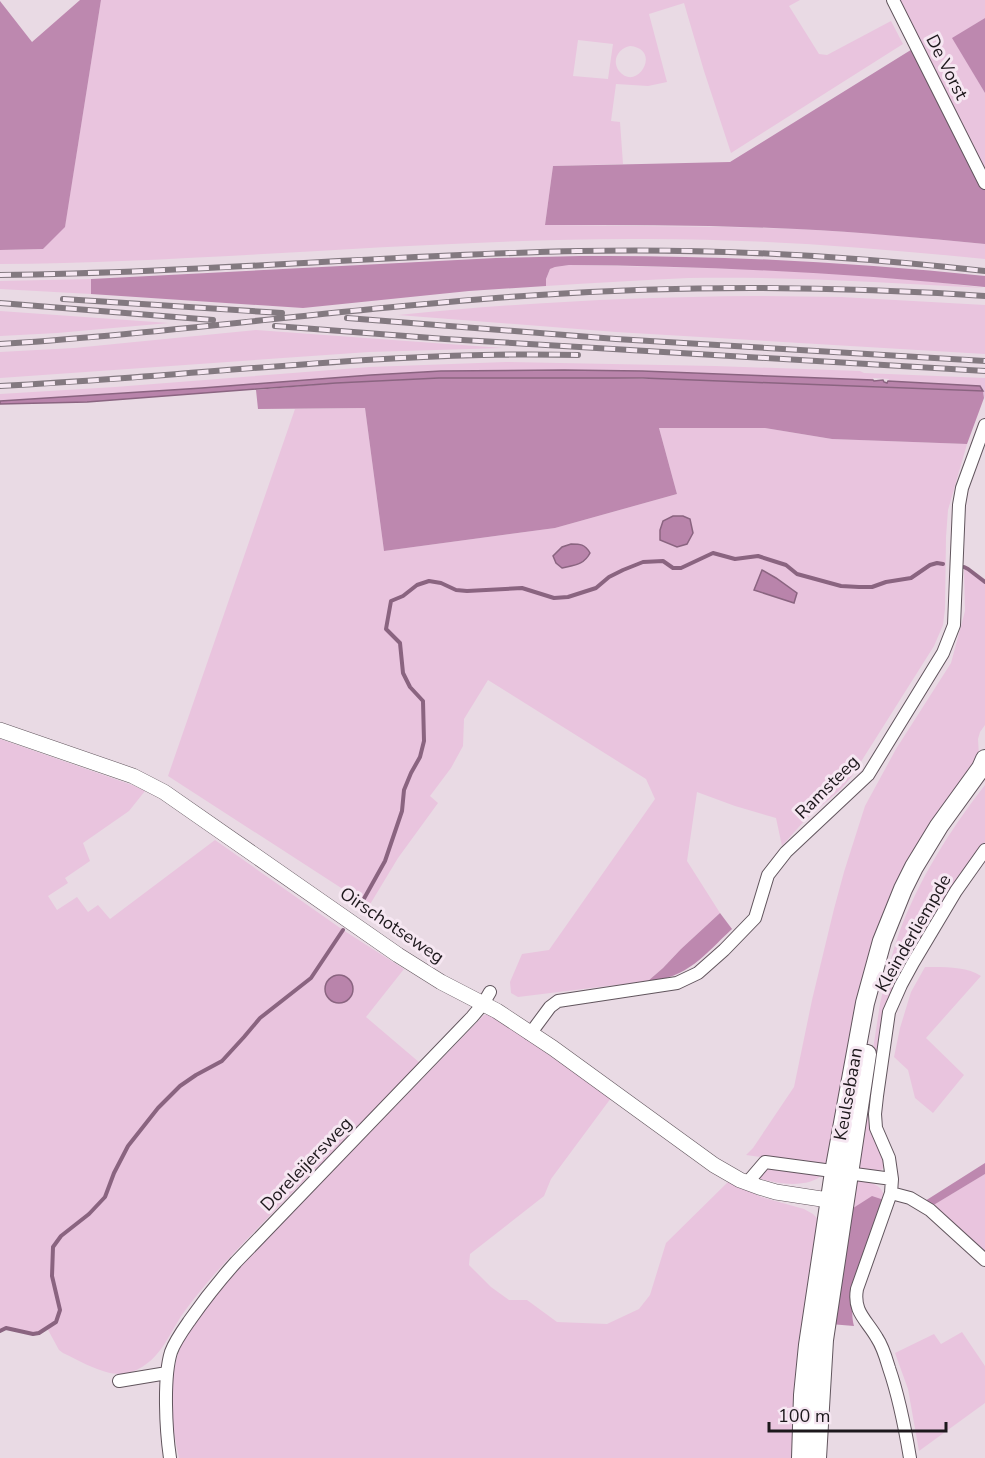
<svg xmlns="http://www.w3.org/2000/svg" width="985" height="1458" viewBox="0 0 985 1458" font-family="'Nunito Sans',sans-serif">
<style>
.green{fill:#e9c4de;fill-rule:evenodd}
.forest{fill:#bd88af}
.water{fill:#b984ab;stroke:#8a6480;stroke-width:1.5}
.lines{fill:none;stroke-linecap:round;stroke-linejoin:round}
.stream{stroke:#8a6480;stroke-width:4}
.minor-casing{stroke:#61555d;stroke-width:14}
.tertiary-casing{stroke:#61555d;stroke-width:16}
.secondary-casing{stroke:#61555d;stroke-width:20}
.minor{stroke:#fff;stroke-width:12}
.tertiary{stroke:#fff;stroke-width:15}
.secondary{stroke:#fff;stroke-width:18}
.rail-casing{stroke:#837980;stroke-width:6}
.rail{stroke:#f6e7f2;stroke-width:4;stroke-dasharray:11;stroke-linecap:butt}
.labels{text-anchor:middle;stroke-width:6;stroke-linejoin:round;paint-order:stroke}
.street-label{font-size:18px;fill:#1d181c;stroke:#f6e7f2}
</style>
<rect width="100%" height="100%" fill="#e9dae4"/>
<path class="green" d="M101 0H800L789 6 819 54 827 55 891 21 903 44 731 153 704 71 684 3 649 14 667 82 648 86 616 84 611 121 620 122 623 164 553 166 545 225 729 227 799 229 880 234 985 244V259C867 247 748 238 629 239 419 240 210 262 0 264V250L43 249 65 226ZM578 40 613 44 608 79 573 76ZM630 46C663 49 637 93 619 71 611 60 619 48 630 46Z
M898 0H985V18L953 38 985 93V176Z
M569 265 753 269 842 274 927 281 985 288C886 283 787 276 688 278 641 280 593 283 546 286V279L550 269 555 267Z
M91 279V294L0 289V281Z
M755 296 841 297 985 305V354L616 332 398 315C514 303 633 297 755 296Z
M0 311 169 323 57 333 0 336Z
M256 330 503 348 369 352 0 378V352L74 348Z
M506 362 715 366 860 371 864 373 985 378V399L982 388 888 381 889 379 873 378V380L642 371 564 370 441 371 371 375 87 397 0 401V394L115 387 370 367Z
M365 408 384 551 555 528 677 494 659 428H765L832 439 967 444 948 510 946 537 945 609 943 625 934 646 852 776 841 789 805 820 782 846 776 818 735 806 697 792 687 861 720 913 681 949 663 968 648 981 518 997 511 993 510 982 522 954 549 950 655 799 646 779 488 680 464 719 463 746 451 768 430 796 438 803 398 858 369 906 168 776 295 409Z
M964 569 985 583V725L980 732 978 739 979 756 941 819 852 1027 827 1166 746 1155 753 1148 794 1087 812 1000 834 909 844 872 865 806 896 749 951 663 965 611Z
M0 739 132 785 145 791 129 811 83 843 90 861 65 878 68 883 48 896 57 910 77 897 88 912 98 905 110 919 215 840 343 930 404 969 366 1017 420 1063C374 1110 328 1157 282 1203 250 1237 215 1270 187 1308 169 1331 163 1360 132 1372 110 1380 83 1362 63 1353L59 1350 47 1328 33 1334 6 1328 0 1331Z
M985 785V842L904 971 871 1105 884 1160 883 1168 879 1173 854 1172 880 1004C885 981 891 956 899 933 919 879 950 830 985 785Z
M925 967C943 967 966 966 981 976L926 1038 964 1075 933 1113 915 1098 908 1070 894 1057 900 1028 911 992Z
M490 1014 611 1098 551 1179 544 1196 470 1254 469 1265 491 1287 509 1300H527L557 1322 607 1324 639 1309 650 1295 666 1243 729 1181 761 1197 804 1209 813 1214 819 1220 796 1458H179C169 1413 166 1370 189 1329 194 1319 201 1310 207 1301L484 1015Z
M770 1168 823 1174C809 1189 776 1184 758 1178L767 1170Z
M985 1174V1253L972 1240 932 1206Z
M852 1180C866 1182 885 1182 884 1200L848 1212Z
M962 1332 985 1366V1403L919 1451 908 1389 895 1353 934 1334 941 1344Z"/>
<path class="forest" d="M80 0H101L65 227 43 249 0 250V1L32 42Z
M985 18V93L952 38Z
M914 48 985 189V244C923 238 860 232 797 229 713 225 629 225 545 225L553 166 730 162Z
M581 256C716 255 851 262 985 276V287C847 273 708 266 569 265L555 267 550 269 546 279V286L469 291 303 308 91 294V279L496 258Z
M562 377 716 380 983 391 984 398 967 444 832 439 765 428H659L677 494 555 528 384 551 365 408 258 409 256 390 336 383 439 378Z
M720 913 732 929C705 954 687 979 648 981L663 968 681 949Z
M985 1163V1174L932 1206 925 1201Z
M872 1196 884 1200C873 1231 845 1295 854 1326L830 1324 847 1212Z"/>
<path class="water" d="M564 370 642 371 873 380 874 381 883 380 884 382 887 383 888 381 980 386 983 391 643 378H439L336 383 87 402 0 404V401L202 388 371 375 441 371Z
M673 516H683L690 519 693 533 687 544 677 547 660 540V530L663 521Z
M571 544C580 544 585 544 590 553 584 565 574 565 562 568L556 563 553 556 562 547Z
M762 570 776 578 797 593 794 603 754 590Z
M325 989a14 14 0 1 1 28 0a14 14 0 1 1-28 0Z"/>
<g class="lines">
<path class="stream" d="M964 567 968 569 985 582
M361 904 385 861 402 811 404 790 411 773 420 757 424 741 423 701 410 687 403 673 400 643 386 629 391 601 403 596 417 585 429 581 441 583 456 590 467 591 522 588 554 598 568 597 596 588 609 577 623 570 643 562 663 561 673 568H681L713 553 735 559 758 556 786 565 797 574 841 586 859 587H872L886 582 911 578 930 565 937 563 943 564
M0 1331 6 1328 33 1334 39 1333 56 1322 60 1310 52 1276 53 1247 61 1236 89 1214 105 1197 114 1173 128 1146 158 1108 180 1086 196 1075 222 1061 244 1037 260 1018 311 978 343 930"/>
<defs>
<path id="minor" d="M893 0 985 183
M530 1034 550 1007 558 1001 677 983 698 973 724 950 755 918 768 875 786 852 868 775 943 653 954 625 959 505 962 488 985 425
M747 1183 765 1162 892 1179
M891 1193 910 1198 930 1210 985 1260
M119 1381 167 1373
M170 1458C166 1431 163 1378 171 1352 175 1341 183 1330 190 1320 204 1300 219 1281 236 1262L472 1017 483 1004 490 992
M910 1458C905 1428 899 1397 889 1368 886 1358 883 1347 877 1338 866 1319 853 1312 857 1289L891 1193 892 1179 889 1158 876 1128 875 1114 877 1096 889 1012 901 985 913 963 956 891 985 850"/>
<path id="tertiary" d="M0 730 133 776 164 792 398 955 441 982 497 1011 553 1048 714 1165 740 1180 759 1187 776 1192 841 1202"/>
<path id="secondary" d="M801 1458 803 1395 808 1345 834 1172 865 1003 882 941 903 889 914 867 939 826 981 768 985 759
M817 1458 824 1340 867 1054"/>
</defs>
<use href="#minor" class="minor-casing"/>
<use href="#tertiary" class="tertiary-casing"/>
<use href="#secondary" class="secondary-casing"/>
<use href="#minor" class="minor"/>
<use href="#tertiary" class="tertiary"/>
<use href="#secondary" class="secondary"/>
<defs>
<path id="rail" d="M0 275C193 273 386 255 579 251 715 248 850 256 985 271
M63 299 282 313
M0 303 213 320
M347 318 616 339 985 361
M275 326 445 339 985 371
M0 344C180 333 359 306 539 295 688 285 836 286 985 296
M0 386C193 377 385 350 578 355"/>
</defs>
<use href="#rail" class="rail-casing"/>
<use href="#rail" class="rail"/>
</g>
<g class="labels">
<g class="street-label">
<text transform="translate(947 67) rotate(63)" y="6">De Vorst</text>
<text transform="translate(827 787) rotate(-45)" y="6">Ramsteeg</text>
<text transform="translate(392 925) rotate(34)" y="6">Oirschotseweg</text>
<text transform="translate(913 933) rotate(-60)" y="6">Kleinderliempde</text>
<text transform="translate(848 1094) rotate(-80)" y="6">Keulsebaan</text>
<text transform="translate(306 1164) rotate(-46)" y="6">Doreleijersweg</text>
</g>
</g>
<path d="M769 1422v9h177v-9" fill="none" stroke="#1d181c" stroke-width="3"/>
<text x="778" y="1422" font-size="18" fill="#1d181c" stroke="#f6e7f2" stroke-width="4.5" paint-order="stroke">100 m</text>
</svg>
